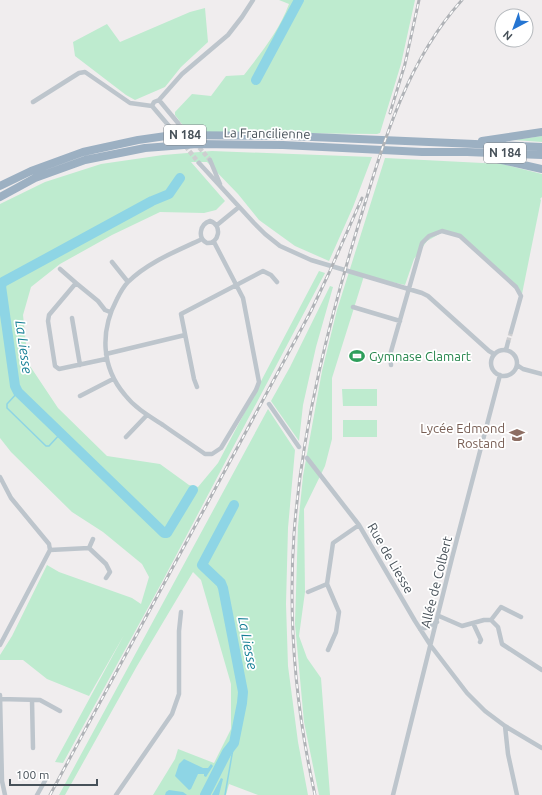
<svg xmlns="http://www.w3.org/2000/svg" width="542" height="795" viewBox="0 0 542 795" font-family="Ubuntu,sans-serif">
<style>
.green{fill:#beebcf}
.water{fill:#8ed5e5}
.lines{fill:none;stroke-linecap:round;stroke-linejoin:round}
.stream{stroke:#8ed5e5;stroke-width:1.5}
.river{stroke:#8ed5e5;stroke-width:10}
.minor-tunnel{stroke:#ceced0;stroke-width:4.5;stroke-dasharray:4.5 2;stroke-linecap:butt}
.minor{stroke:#bdc5cc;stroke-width:4.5}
.trunk{stroke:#9cb0c2;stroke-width:8}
.rail-casing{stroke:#b0b3b7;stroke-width:3}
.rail{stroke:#fff;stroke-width:1.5;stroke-dasharray:4.5;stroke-linecap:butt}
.labels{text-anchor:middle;stroke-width:3.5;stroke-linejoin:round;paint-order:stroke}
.shield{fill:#fff;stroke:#7e858b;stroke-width:1}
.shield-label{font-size:12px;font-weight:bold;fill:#475159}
.street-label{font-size:13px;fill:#475159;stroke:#fff}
.leisure-label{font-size:13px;fill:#27864d;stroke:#fff;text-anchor:start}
.education-label{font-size:13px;fill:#785e54;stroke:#fff;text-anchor:end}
.water-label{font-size:14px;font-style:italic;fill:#167f96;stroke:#fff}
</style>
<rect width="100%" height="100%" fill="#f0edee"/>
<path class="green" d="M279 0H415L401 64 380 133 377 134 188 132 175 115V112L192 94 211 96 226 76 244 75C261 53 279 31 289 4Z
M205 8 208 42 181 67 165 87 135 100 126 95 75 56 73 42 107 24 120 42 190 12Z
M542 136V142L514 140Z
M212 151 372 157 353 207 329 261 295 246 259 220 238 194 207 162H191L225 201 216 210 204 213 160 212 112 235 60 264 31 287 23 315 28 363 58 408 107 456 160 464 189 485 198 487 218 463 319 271 325 273 161 584 63 763 55 762 124 635 89 696 47 679 23 660H0V655L12 636 47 565 59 572 132 598 141 604 149 577 142 564 103 532 72 512 11 452 0 438V204L45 182 101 164 163 155Z
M385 158 502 164 542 174V197L540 199 541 200 522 294 457 234 441 233 427 241 414 259 405 285 364 276 332 378V439L325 466 304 509 305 592 299 636 307 658 321 678 330 795H319L304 722 295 624 298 526 303 476 322 371 337 310Z
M330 286 333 287 316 347 303 405 299 441 271 401 290 367Z
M342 389H377V406H343Z
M268 409 295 450 288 528 286 604 288 666 298 742 308 795H258L229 784 226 795H153L175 759 178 749 214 763 231 729V684L201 580 193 572 137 666 65 795H59Z
M343 420H377V437H343Z"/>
<path class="water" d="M184 759 203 768H208L211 764 213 766 206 777 204 776V774H198L191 789 189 790 175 776 179 764Z
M221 778 223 779 219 795H212Z
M169 790 183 792 187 795H165L166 792Z"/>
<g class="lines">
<path class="stream" d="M18 392 7 404V408L46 446H49L61 433
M225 795 234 743"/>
<path class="river" d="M256 80 299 0
M180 178 169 194 152 201 3 282 1 286 15 386 18 392 164 533H167L193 490
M205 795 227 752 234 743 242 703 243 692 223 588 221 583 202 565 234 505"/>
<path class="minor-tunnel" d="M178 123 210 160
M169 126 199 163
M508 342 511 332"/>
<path class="minor" d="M159 100 178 123
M33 102 79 73 85 72 130 103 152 106
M152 106 154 102 159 100 182 74 228 35 242 17 253 0
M152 106 169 126
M210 160 220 184
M199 163 254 223 265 234 280 246 311 260 422 293 428 296 489 351 494 354
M210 221C223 225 219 244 207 243 197 238 200 224 210 221Z
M217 225 239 207
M202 239C177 251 148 262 128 282 123 287 120 293 117 299 100 331 101 367 125 395 135 408 149 416 163 425 177 435 191 444 205 454H212L221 448 256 390 259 382 243 298 214 242
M112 262 128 282
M60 269 76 283
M353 307 400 321
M72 318 80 365
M506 350 508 342
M491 363a13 13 0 1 1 26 0a13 13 0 1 1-26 0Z
M106 354 185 335
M106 359 59 369 55 366 48 321 49 315 76 283 98 301 105 310 110 312
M391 365 390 355 422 243 429 236 442 231 460 236 516 287 521 296 511 332
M517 365 523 369 542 374
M197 387 194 379 181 314 263 271 271 275 277 282
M80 396 113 379
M269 404 299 447
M126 437 147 415
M307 458 359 525 415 621 431 646 467 693 485 711 505 726 542 748
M0 477 11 498 49 544 50 550 0 645
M89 548 93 539
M50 550 89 548 106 564 110 572 106 578
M308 592 327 584
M439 616 462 626 484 620H491L498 627 502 644 542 670
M491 620 501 607 521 617
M473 623 481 640 480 642
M420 629 425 628 437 622
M328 650 336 632 339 612 327 584 333 543 359 525
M0 695 2 781 5 795
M0 699 40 700 60 711
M32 700 33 748
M505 726 508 754 517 795
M37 795 46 779
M116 795 172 714 179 694V631L181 612
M393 795 452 558 500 375"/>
<path class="trunk" d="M482 141 542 132
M488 157 542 169
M0 186 31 171 83 152 138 140 173 135 289 136 542 147
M0 197 35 178 85 160 145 148 197 144 283 145 422 152H467L542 155"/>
<defs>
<path id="rail" d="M390 113 405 64 419 0
M50 795 311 311 329 273 362 198
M315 795C296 710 288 621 294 534 302 426 330 317 362 213 385 137 408 60 462 0"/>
</defs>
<use href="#rail" class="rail-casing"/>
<use href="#rail" class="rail"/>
</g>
<defs>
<symbol id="stadium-bare" viewBox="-9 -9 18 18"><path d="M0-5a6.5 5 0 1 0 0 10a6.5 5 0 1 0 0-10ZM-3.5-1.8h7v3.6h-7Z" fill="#2e9e5b" stroke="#fff" stroke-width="2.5" paint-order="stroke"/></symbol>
<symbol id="school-bare" viewBox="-9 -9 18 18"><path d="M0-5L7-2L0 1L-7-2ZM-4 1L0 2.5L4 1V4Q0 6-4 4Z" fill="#8d6e63" stroke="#fff" stroke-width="2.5" paint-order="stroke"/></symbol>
</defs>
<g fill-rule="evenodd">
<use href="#stadium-bare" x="346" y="345" width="22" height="22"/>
<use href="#school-bare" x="506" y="424" width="22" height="22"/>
</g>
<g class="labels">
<g class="shield">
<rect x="164" y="125" width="42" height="20" rx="3"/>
<rect x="484" y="143" width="42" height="20" rx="3"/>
</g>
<g class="shield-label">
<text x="185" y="139">N 184</text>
<text x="505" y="157">N 184</text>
</g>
<g class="street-label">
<text transform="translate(267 133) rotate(1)" y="5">La Francilienne</text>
<text transform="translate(391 558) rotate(60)" y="5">Rue de Liesse</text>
<text transform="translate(436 582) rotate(-76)" y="5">Allée de Colbert</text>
</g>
<g class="leisure-label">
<text x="369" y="361">Gymnase Clamart</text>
</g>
<g class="education-label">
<text x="505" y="433">Lycée Edmond<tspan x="505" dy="15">Rostand</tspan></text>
</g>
<g class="water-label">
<text transform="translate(24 347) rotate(82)" y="5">La Liesse</text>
<text transform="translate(248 643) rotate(79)" y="5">La Liesse</text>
</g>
</g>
<g transform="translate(514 28) rotate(221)"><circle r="19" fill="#ffffff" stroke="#b5b9bd"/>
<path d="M0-3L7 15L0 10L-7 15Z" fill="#2575d2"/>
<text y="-6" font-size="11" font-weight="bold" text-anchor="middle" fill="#475159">N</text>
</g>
<path d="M10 779v6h87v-6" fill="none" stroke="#475159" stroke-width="2"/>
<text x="16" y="779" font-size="12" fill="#475159" stroke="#ffffff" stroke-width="3" paint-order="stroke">100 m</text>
</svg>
